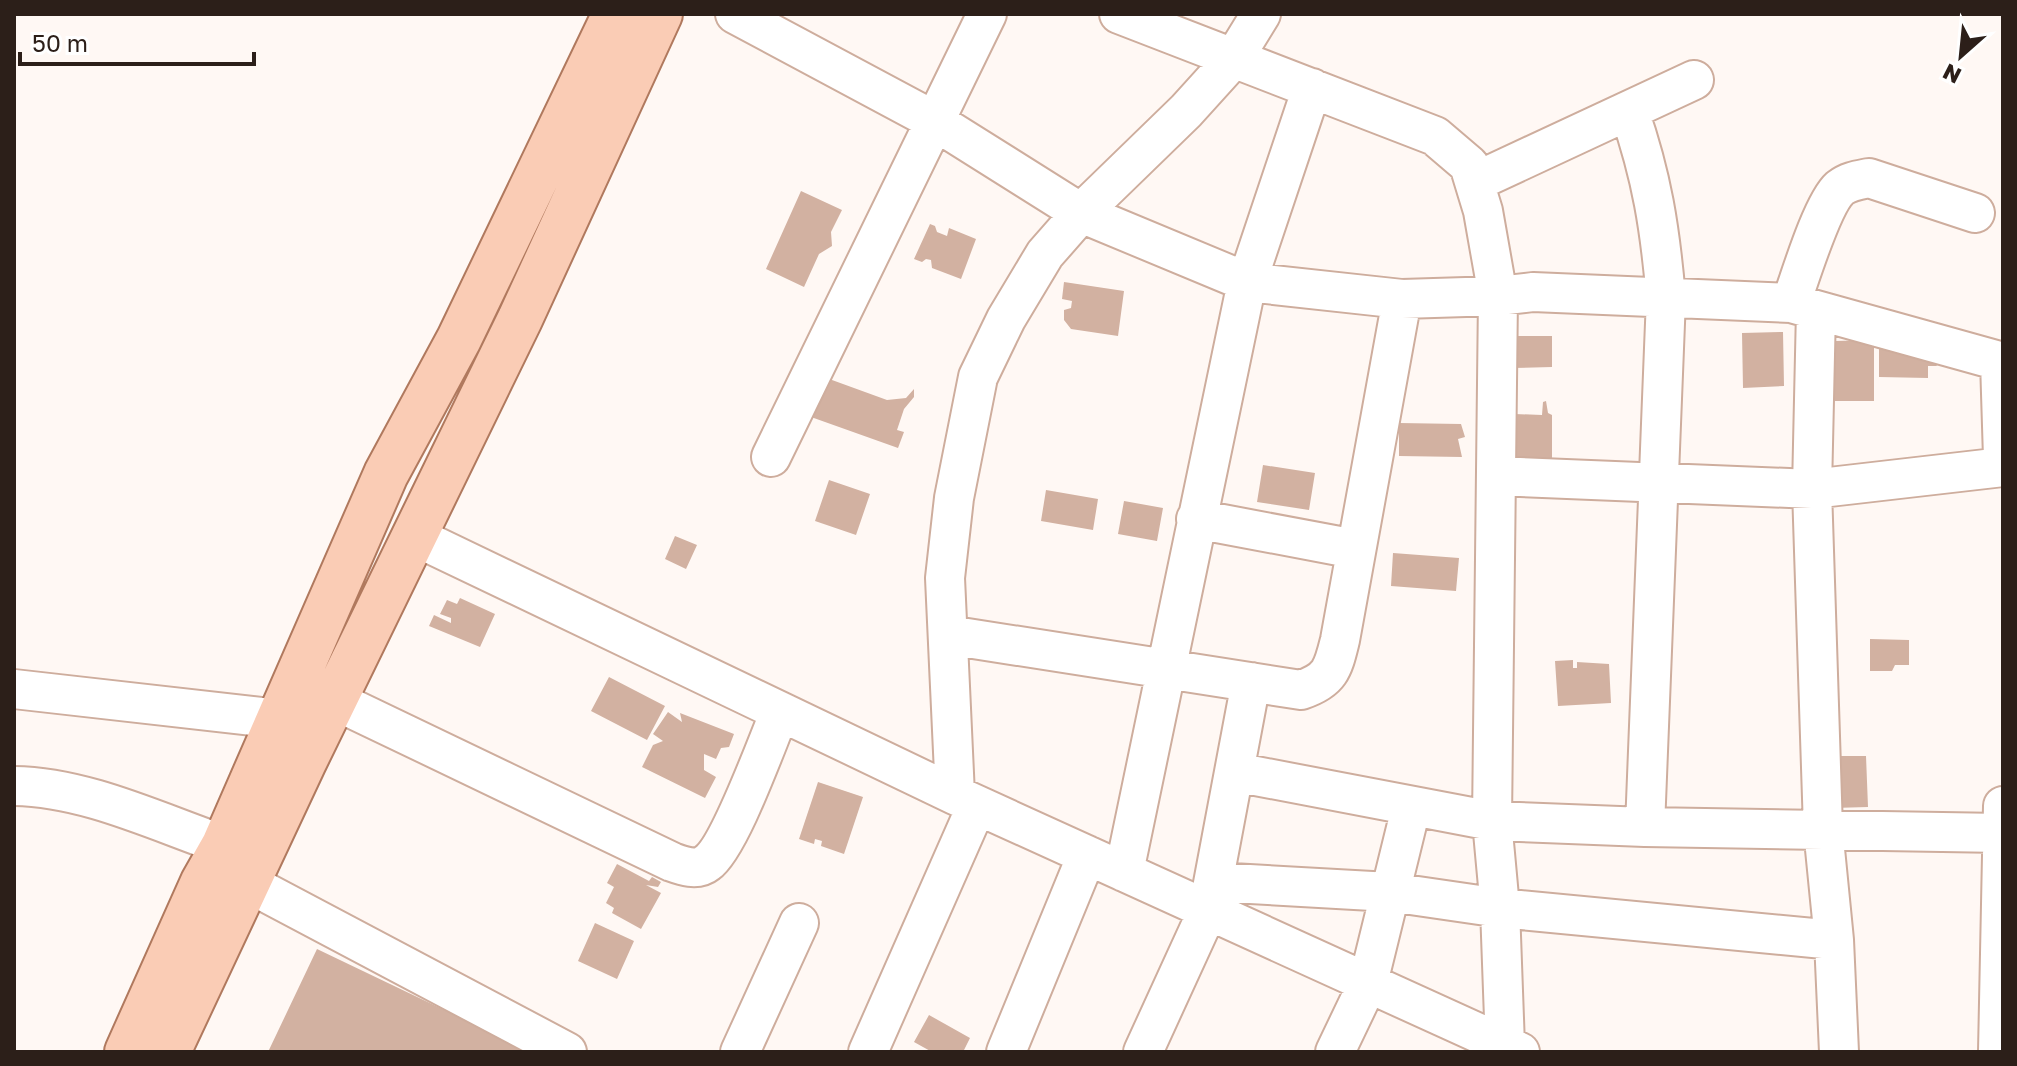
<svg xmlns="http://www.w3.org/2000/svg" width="2017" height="1066" viewBox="0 0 2017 1066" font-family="'Golos Text',sans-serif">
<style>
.building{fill:#d2b1a1}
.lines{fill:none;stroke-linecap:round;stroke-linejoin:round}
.minor-casing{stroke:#cead9d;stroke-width:42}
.primary-casing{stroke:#b0795e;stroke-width:48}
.minor{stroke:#fff;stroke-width:38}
.primary{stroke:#faccb5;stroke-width:44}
</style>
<rect width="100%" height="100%" fill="#fff8f4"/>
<path class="building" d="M801 191 842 210 831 232 832 246 819 254 804 287 766 269Z
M930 224 935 226 937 232 947 236 949 228 976 239 961 279 932 268 931 260 926 259 922 262 914 259Z
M1064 282 1124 291 1118 336 1071 329 1064 320V310L1071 308 1072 301 1062 299Z
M1783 332 1784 386 1743 388 1742 333Z
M1512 336H1552V367L1512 368Z
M1874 340V401H1835V341Z
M1879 345 1945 361 1936 366H1928V378L1879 377Z
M821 376 887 400 906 398 914 389V397L904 409 897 430 904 432 898 448 811 417Z
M1546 401 1548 413 1552 415V458H1516L1517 440 1513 438 1515 414 1542 415 1543 402Z
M1399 423 1461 424 1465 437 1458 439 1462 457 1399 456Z
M1263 465 1315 473 1309 510 1257 502Z
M829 480 870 494 856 535 815 521Z
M1046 490 1098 499 1093 530 1041 521Z
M1124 501 1163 508 1157 541 1118 534Z
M675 536 697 545 686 569 665 559Z
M1393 553 1459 558 1456 591 1391 586Z
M460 598 495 614 480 647 429 626 434 615 451 623V618L440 614 447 600 457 604Z
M1870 639 1909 640V665H1895L1892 671H1870Z
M1573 660V668H1577V662L1609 664 1611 703 1558 706 1555 661Z
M609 677 665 706 647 740 591 711Z
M668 712 682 722 680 713 734 734 729 747 721 748 716 759 704 754V770L716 777 705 798 642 767 653 745 663 741 653 734Z
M1832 756H1866L1868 807 1833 808Z
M818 782 863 797 844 854 821 846 822 841 815 839 814 844 799 839Z
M617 864 649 881 652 877 661 882 658 887 646 885 661 893 641 929 612 913 614 908 606 903 614 887 607 883Z
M595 923 634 941 617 979 578 961Z
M317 949 532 1052H268Z
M929 1015 970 1038 963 1052H932L914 1042Z"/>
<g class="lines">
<defs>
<path id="minor" d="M735 14 933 120 1081 213 1247 282 1402 299 1498 296 1533 292 1791 303 2003 362
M1119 14 1435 136 1469 165 1483 211 1498 296 1492 821 1500 908 1505 1046 1502 1052
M1629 111C1652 177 1660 228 1666 298L1645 827
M1475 182 1694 80
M1791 303C1800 278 1822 204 1840 188 1849 181 1859 180 1869 178L1975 213
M1816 310 1812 489 1823 829 1834 940 1839 1052
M2000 361 2003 458
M771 457 987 14
M1496 476 1812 489 2003 467
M1196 519 1355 549
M414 536 955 795 1520 1052
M948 635 1301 690C1331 680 1333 668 1340 640L1402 299
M14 689 279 719
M334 700 672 862C683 866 697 871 707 863 730 847 767 742 780 712
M1235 772 1492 821 1645 827 2002 833
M14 786C86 787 157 822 224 845
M955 795 945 578 954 498 978 377 1006 319 1045 254 1081 213 1186 111 1234 58 1261 14
M1124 872 1247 282 1312 88
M1214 882 1390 892 1500 908 1834 940
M248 883 567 1052
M740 1052 799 923
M868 1052 977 805
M1006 1052 1087 855
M1143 1052 1208 910 1251 682
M1335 1052 1368 983 1411 808
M1998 1052 2003 806"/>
<path id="primary" d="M127 1052 203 882 224 845 386 474 459 339 615 14
M168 1052 304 762 520 319 660 14"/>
</defs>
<use href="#minor" class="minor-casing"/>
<use href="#primary" class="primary-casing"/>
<use href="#minor" class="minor"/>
<use href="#primary" class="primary"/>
</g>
<rect width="2017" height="1066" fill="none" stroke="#2c1f19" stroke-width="32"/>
<g transform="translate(1961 56) rotate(207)" stroke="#ffffff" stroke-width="6" paint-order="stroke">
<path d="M0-6L14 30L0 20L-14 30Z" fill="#2c1f19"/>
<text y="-12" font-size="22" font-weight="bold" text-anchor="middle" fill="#2c1f19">N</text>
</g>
<path d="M20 52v12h234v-12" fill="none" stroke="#2c1f19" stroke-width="4"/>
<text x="32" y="52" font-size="24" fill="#2c1f19" stroke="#ffffff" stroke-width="6" paint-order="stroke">50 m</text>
</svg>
